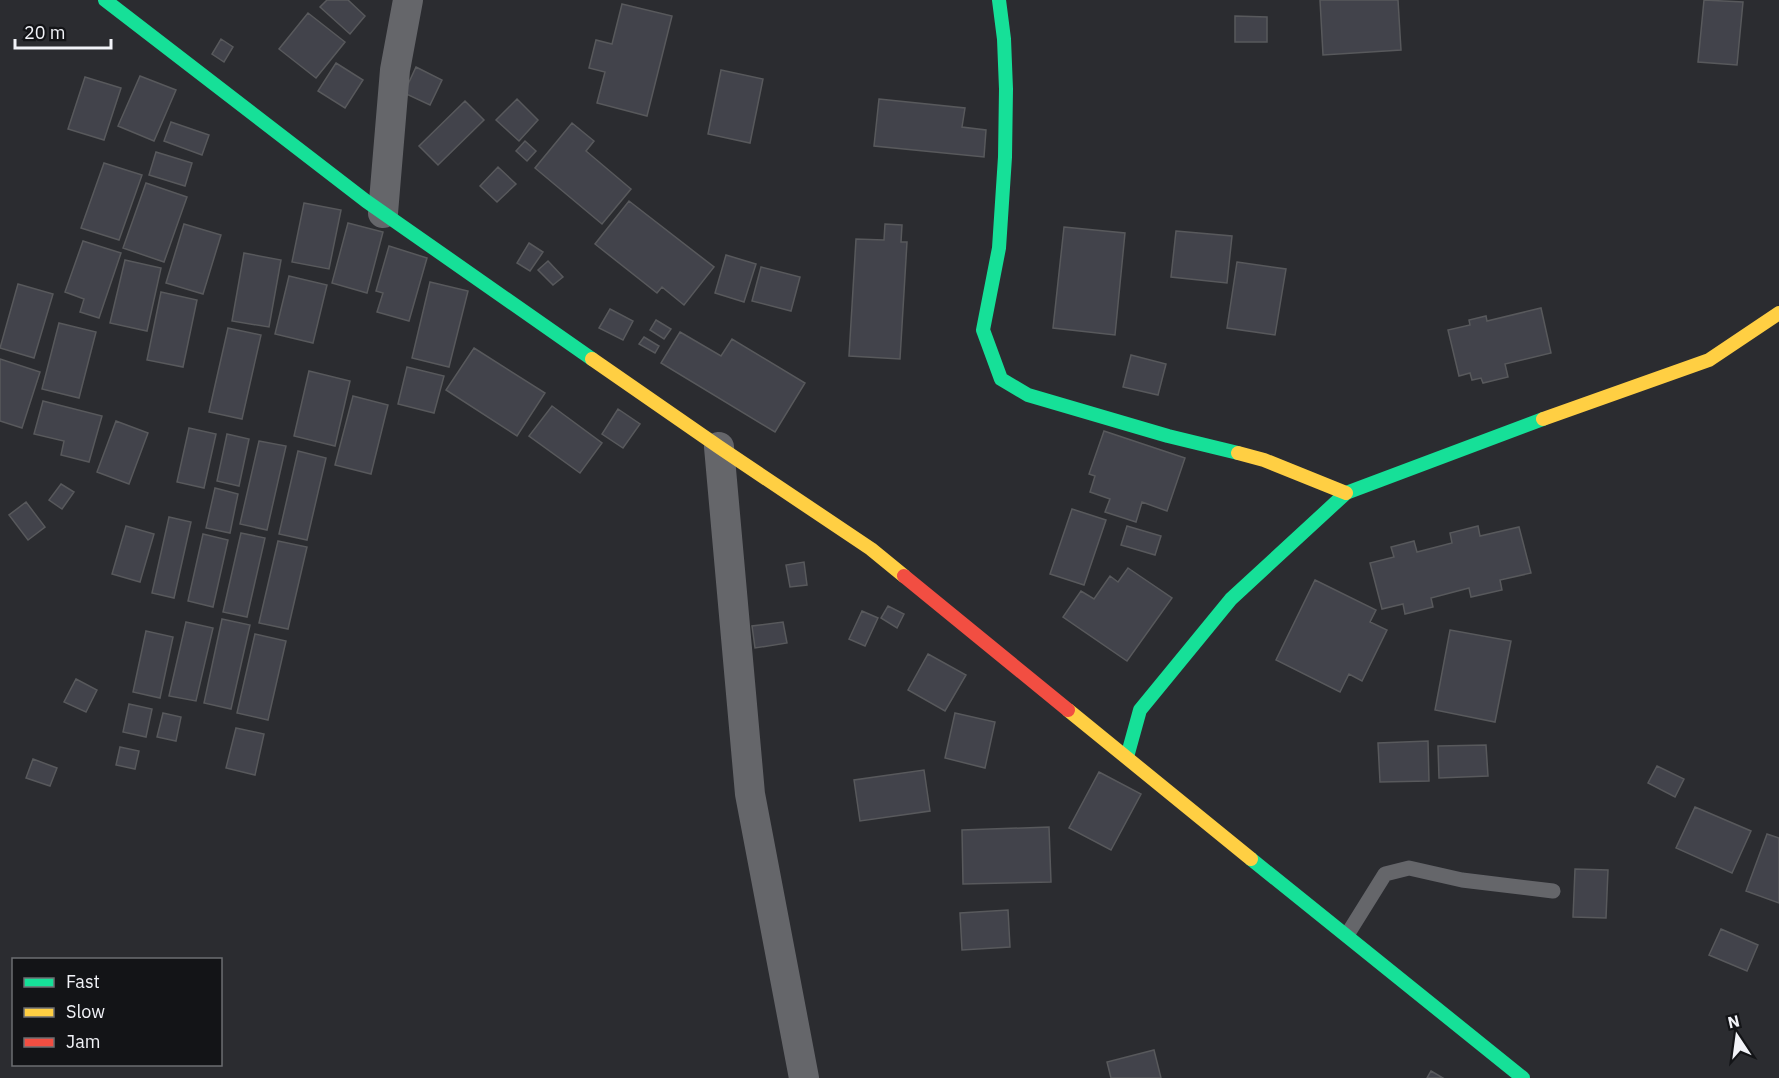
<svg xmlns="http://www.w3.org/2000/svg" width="1779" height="1078" viewBox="0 0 1779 1078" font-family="'IBM Plex Sans',sans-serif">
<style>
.building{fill:#42434b;stroke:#58595c;stroke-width:1.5}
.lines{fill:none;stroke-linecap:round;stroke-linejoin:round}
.lane{stroke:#65666a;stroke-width:15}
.street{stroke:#65666a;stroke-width:30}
.fast{stroke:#16e098;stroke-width:14}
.slow{stroke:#ffcf43;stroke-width:14}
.jam{stroke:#f24e42;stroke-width:14}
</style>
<rect width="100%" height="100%" fill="#2b2c30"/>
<path class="building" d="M327 0H348L365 16 350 34 320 7Z
M1320 0H1398L1401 50 1323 55Z
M1704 0 1743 2 1737 65 1698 62Z
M622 4 672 16 647 116 597 103 605 72 589 68 596 40 612 44Z
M308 13 345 42 316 78 279 49Z
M1235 16 1267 17V42H1235Z
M221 39 233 47 224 62 212 54Z
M336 63 363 80 345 108 318 91Z
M416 67 442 80 430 105 404 93Z
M721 70 763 79 750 143 708 134Z
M140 76 176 90 154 141 118 126Z
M85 77 121 88 104 140 68 129Z
M517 99 538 120 519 141 496 120Z
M879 99 965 108 962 127 986 130 984 157 874 146Z
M465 101 484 120 438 165 419 146Z
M171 122 209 135 202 155 164 141Z
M572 123 594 141 586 151 631 189 602 224 535 168Z
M525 141 536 151 527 161 516 151Z
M156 152 192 163 185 186 149 175Z
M104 163 142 175 119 240 81 228Z
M498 167 516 184 497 202 480 186Z
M146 183 187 197 164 262 123 248Z
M629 201 714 267 684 305 662 287 657 293 595 244Z
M304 203 341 210 329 269 292 262Z
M348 223 383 232 367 293 332 283Z
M184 224 221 235 203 294 166 283Z
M885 224 902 225 901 242H907L900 359 849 356 856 239 884 240Z
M1064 227 1125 233 1115 335 1053 328Z
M1176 231 1232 236 1227 283 1171 277Z
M83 241 121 253 99 318 80 312 84 299 65 292Z
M529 243 543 252 530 271 517 263Z
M389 246 427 258 409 321 377 312 383 293 376 291Z
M244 253 281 260 269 327 232 321Z
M726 255 756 264 744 302 715 293Z
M125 260 161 268 147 331 110 323Z
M548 261 563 277 553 285 538 270Z
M1237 262 1286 269 1275 335 1227 328Z
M761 267 800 277 791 311 752 301Z
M289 276 327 285 313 343 275 334Z
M430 282 468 291 449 367 412 358Z
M18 284 53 294 34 358 0 348Z
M161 292 197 300 183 367 147 360Z
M1541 308 1551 353 1505 364 1508 377 1483 383 1481 378 1472 380 1470 373 1459 376 1448 330 1470 325 1469 320 1486 316 1487 321Z
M610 309 633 321 623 340 599 328Z
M656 320 671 329 664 339 650 330Z
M59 323 96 332 79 398 42 389Z
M228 328 261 335 242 419 209 412Z
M680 332 721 356 732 339 805 383 775 432 661 363Z
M644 337 659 346 655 353 639 344Z
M474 348 545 393 517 436 446 390Z
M1131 355 1166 364 1158 395 1123 387Z
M0 359 40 372 22 428 0 421Z
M407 367 444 376 434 413 398 404Z
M309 371 350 381 335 446 294 436Z
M353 396 388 405 371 474 335 465Z
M43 401 102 416 89 462 61 455 64 441 34 434Z
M552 406 602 443 580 473 529 436Z
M618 409 640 424 623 448 602 434Z
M116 421 148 433 129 484 97 472Z
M189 428 216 434 204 488 177 482Z
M1104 431 1185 458 1167 511 1142 502 1136 522 1105 512 1110 499 1090 492 1095 476 1089 474Z
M227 434 249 439 239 486 217 481Z
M259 441 286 446 267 530 240 524Z
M298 451 326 458 307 540 279 534Z
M61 484 74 492 62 509 49 500Z
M215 488 238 494 230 533 206 528Z
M26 502 45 527 28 540 9 515Z
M1072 509 1106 520 1084 585 1050 574Z
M169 517 191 522 174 598 152 593Z
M126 526 154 534 140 582 112 574Z
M1127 526 1161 536 1155 555 1121 545Z
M1478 526 1480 536 1519 527 1531 573 1500 580 1502 590 1471 597 1469 588 1431 598 1433 607 1405 614 1403 604 1382 609 1370 563 1394 557 1391 547 1414 541 1417 552 1452 543 1450 533Z
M241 533 265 538 247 617 223 612Z
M203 534 228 540 213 607 188 601Z
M278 541 307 547 288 629 259 623Z
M804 562 807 585 790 587 786 565Z
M1128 568 1172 598 1127 661 1063 617 1081 591 1094 599 1110 576 1118 582Z
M1315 580 1376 610 1370 622 1387 630 1362 681 1349 674 1340 692 1276 660Z
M888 606 904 614 897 628 881 618Z
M862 611 878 618 865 646 849 639Z
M222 619 250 625 231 709 204 703Z
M186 622 213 628 196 701 169 696Z
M783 622 787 643 755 648 752 626Z
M1450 630 1511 641 1495 722 1435 710Z
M146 631 173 637 160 698 133 692Z
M255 634 286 641 268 720 237 713Z
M928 654 966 675 945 711 908 690Z
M76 679 97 690 86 712 64 702Z
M129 704 152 709 146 737 123 732Z
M163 713 181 717 176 741 157 737Z
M955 713 995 722 985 768 945 758Z
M236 728 264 734 255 775 226 768Z
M1428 741 1429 781 1380 782 1378 743Z
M1486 745 1488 776 1439 778 1438 746Z
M120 747 139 751 135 769 116 765Z
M33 759 57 768 50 786 26 778Z
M1657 766 1684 779 1675 797 1648 783Z
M924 770 930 811 860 821 854 780Z
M1099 772 1141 794 1111 850 1069 828Z
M1695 807 1751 831 1732 873 1676 848Z
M1049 827 1051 882 963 884 962 830Z
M1767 834 1779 838V903L1746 891Z
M1575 869 1608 870 1606 918 1573 917Z
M1008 910 1010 947 962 950 960 913Z
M1721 929 1758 945 1747 971 1709 955Z
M1154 1050 1161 1078H1111L1107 1062Z
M1431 1071 1443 1078H1427Z"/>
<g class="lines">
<path class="lane" d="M1347 935 1385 874 1409 868 1462 880 1553 891"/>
<path class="street" d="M383 213 395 70 408 0
M719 447 750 794 804 1078"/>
<path class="fast" d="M105 0 366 201 592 359
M999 0 1004 39 1006 89 1005 157 999 248 983 330 1001 379 1028 395 1168 436 1238 453
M1127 757 1140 710 1231 599 1346 493 1543 419
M1251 859 1523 1078"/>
<path class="slow" d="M592 359 719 447 871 549 904 576
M1543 419 1709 360 1779 313
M1238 453 1264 460 1346 493
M1068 710 1251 859"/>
<path class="jam" d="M904 576 1068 710"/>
</g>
<rect x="12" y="958" width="210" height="108" fill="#131417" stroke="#6c6d71" stroke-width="1.5"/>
<rect x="24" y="978" width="30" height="9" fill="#16e098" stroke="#6c6d71" stroke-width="1.5"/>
<text x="66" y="988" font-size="18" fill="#f2f3f8">Fast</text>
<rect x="24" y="1008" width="30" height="9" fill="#ffcf43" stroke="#6c6d71" stroke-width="1.5"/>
<text x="66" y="1018" font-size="18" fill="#f2f3f8">Slow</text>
<rect x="24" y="1038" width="30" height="9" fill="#f24e42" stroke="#6c6d71" stroke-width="1.5"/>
<text x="66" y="1048" font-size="18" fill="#f2f3f8">Jam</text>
<g transform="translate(1737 1036) rotate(347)" stroke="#131417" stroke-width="4.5" paint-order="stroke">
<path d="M0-4.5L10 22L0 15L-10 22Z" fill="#f2f3f8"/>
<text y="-9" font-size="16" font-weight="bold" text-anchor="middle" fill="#f2f3f8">N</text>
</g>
<path d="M15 39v9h96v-9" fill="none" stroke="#f2f3f8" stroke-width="3"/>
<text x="24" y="39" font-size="18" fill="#f2f3f8" stroke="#131417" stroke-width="4.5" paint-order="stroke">20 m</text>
</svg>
